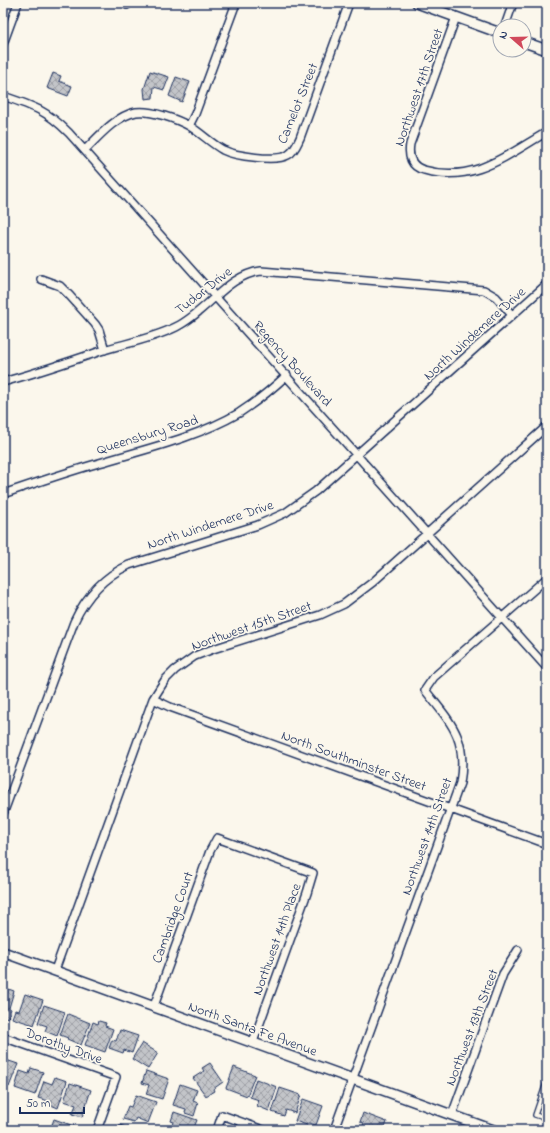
<svg xmlns="http://www.w3.org/2000/svg" width="550" height="1133" viewBox="0 0 550 1133" font-family="'Indie Flower',sans-serif">
<style>
.building{fill:url(#building-cross-hatch);stroke:#1b2f5e}
.lines{fill:none;stroke-linecap:round;stroke-linejoin:round}
.service-casing{stroke:#1b2f5e;stroke-width:6}
.minor-casing{stroke:#1b2f5e;stroke-width:10}
.secondary-casing{stroke:#1b2f5e;stroke-width:12}
.service{stroke:#fbf7ec;stroke-width:3.5}
.minor{stroke:#fbf7ec;stroke-width:7}
.secondary{stroke:#fbf7ec;stroke-width:9}
.labels{text-anchor:middle;stroke-width:3.5;stroke-linejoin:round;paint-order:stroke}
.street-label{font-size:14px;fill:#1b2f5e;stroke:#fbf7ec}
</style>
<defs>
<pattern id="building-cross-hatch" width="8" height="8" patternUnits="userSpaceOnUse"><rect width="8" height="8" fill="#c3c5c9"/><path d="M0 0l8 8M0 8l8-8" fill="none" stroke="#9ea0a6"/></pattern>
</defs>
<rect width="100%" height="100%" fill="#fbf7ec"/>
<filter id="ink" filterUnits="userSpaceOnUse"><feTurbulence type="fractalNoise" baseFrequency=".025" numOctaves="2"/><feDisplacementMap in="SourceGraphic" scale="8" xChannelSelector="R" yChannelSelector="G"/><feConvolveMatrix kernelMatrix="1 2 1 2 8 2 1 2 1" color-interpolation-filters="sRGB"/></filter>
<g filter="url(#ink)">
<path class="building" d="M150 71 169 77 164 90 154 87 153 98 145 99 144 89Z
M53 73 61 76 59 81 72 86 68 96 47 88Z
M176 77 190 82 182 102 169 96Z
M3 987 14 991 9 1008 11 1009 8 1018 3 1016Z
M25 994 43 1000 34 1025 12 1018 15 1010 19 1011Z
M44 1005 65 1012 57 1036 45 1031 47 1026 38 1023Z
M68 1014 90 1023 81 1045 67 1039 68 1038 60 1035Z
M99 1021 106 1023 105 1026 113 1029 105 1052 85 1045 93 1022 98 1024Z
M120 1030 138 1036 132 1053 124 1050 123 1053 109 1048 112 1040 116 1041Z
M142 1043 158 1053 148 1069 132 1059Z
M3 1059 18 1064 9 1087 3 1084Z
M210 1063 223 1082 213 1089 214 1091 206 1096 193 1078 204 1071 202 1068Z
M234 1067 255 1075 247 1096 226 1088Z
M31 1068 43 1072 35 1095 15 1088 20 1071 29 1074Z
M146 1071 169 1079 162 1099 146 1094 149 1085 142 1083Z
M55 1077 67 1081 58 1108 51 1105 52 1102 38 1098 44 1081 52 1084Z
M256 1079 277 1087 269 1111 257 1106 259 1100 250 1097Z
M70 1083 91 1090 82 1117 72 1114 76 1105 64 1101Z
M180 1084 197 1090 193 1101 198 1103 194 1116 185 1113 186 1109 173 1105Z
M280 1088 301 1095 295 1113 286 1110 284 1116 272 1112Z
M136 1095 156 1102 148 1123 136 1118 134 1122 123 1119 128 1106 131 1107Z
M303 1099 323 1106 316 1125 308 1123 307 1125 295 1121Z
M174 1112 197 1120 193 1130H171L174 1122 171 1121Z
M363 1113 387 1122 384 1130H361L364 1123 360 1122Z
M54 1119 74 1126 72 1130H50Z
M120 1125 135 1130H118Z"/>
<g class="lines">
<defs>
<path id="service" d="M547 1080 535 1115 547 1119"/>
<path id="minor" d="M127 5 128 3
M456 17 410 144C408 156 411 167 424 170 473 184 507 155 547 132
M505 26 513 3
M3 44 18 3
M3 96C33 106 46 110 69 133L547 668
M189 126 195 114 236 3
M85 150C99 136 116 116 136 112 151 110 177 119 191 127 202 134 212 144 223 150 235 156 276 162 288 155 295 151 297 144 300 138L349 3
M41 279 60 286 70 296 95 324 99 330 105 350
M3 382C37 373 71 361 104 350 128 343 154 338 176 327 207 312 227 275 261 271L484 290 496 297 512 315
M3 494C35 483 67 472 99 463 146 449 196 438 239 413 256 402 272 389 287 375
M153 699 170 707 547 844
M3 814 74 622C86 596 103 577 129 565L258 525 285 513 316 491 547 284
M55 970 153 699 165 680 175 670 195 656 213 649 320 615 344 604 373 582 547 426
M154 1006 210 851 217 838 313 873 307 893 253 1042
M3 1037 116 1077 97 1130
M452 1115 503 974 518 950
M217 1130 222 1115 263 1130
M334 1130 460 783C468 738 451 723 425 690L434 677 547 578"/>
<path id="secondary" d="M417 3 500 33
M524 42 547 50
M3 952 493 1130"/>
</defs>
<use href="#service" class="service-casing"/>
<use href="#minor" class="minor-casing"/>
<use href="#secondary" class="secondary-casing"/>
<use href="#service" class="service"/>
<use href="#minor" class="minor"/>
<use href="#secondary" class="secondary"/>
</g>
</g>
<g class="labels">
<g class="street-label">
<text transform="translate(418 87) rotate(-71)" y="5">Northwest 17th Street</text>
<text transform="translate(297 103) rotate(-68)" y="5">Camelot Street</text>
<text transform="translate(203 290) rotate(-38)" y="5">Tudor Drive</text>
<text transform="translate(474 333) rotate(-42)" y="5">North Windemere Drive</text>
<text transform="translate(293 363) rotate(48)" y="5">Regency Boulevard</text>
<text transform="translate(147 434) rotate(-17)" y="5">Queensbury Road</text>
<text transform="translate(210 524) rotate(-18)" y="5">North Windemere Drive</text>
<text transform="translate(251 625) rotate(-19)" y="5">Northwest 15th Street</text>
<text transform="translate(354 760) rotate(20)" y="5">North Southminster Street</text>
<text transform="translate(426 836) rotate(-70)" y="5">Northwest 14th Street</text>
<text transform="translate(172 917) rotate(-70)" y="5">Cambridge Court</text>
<text transform="translate(276 939) rotate(-70)" y="5">Northwest 14th Place</text>
<text transform="translate(471 1027) rotate(-69)" y="5">Northwest 13th Street</text>
<text transform="translate(253 1028) rotate(20)" y="5">North Santa Fe Avenue</text>
<text transform="translate(64 1045) rotate(20)" y="5">Dorothy Drive</text>
</g>
</g>
<rect width="550" height="1133" fill="none" stroke="#fbf7ec" stroke-width="16"/>
<rect x="8" y="8" width="534" height="1117" fill="none" stroke="#1b2f5e" stroke-width="1.5" filter="url(#ink)"/>
<g transform="translate(512 38) rotate(290)"><circle r="19" fill="#fbf7ec" stroke="#a1a7b3"/>
<path d="M0-3L7 15L0 10L-7 15Z" fill="#d1495b"/>
<text y="-6" font-size="11" font-weight="bold" text-anchor="middle" fill="#1b2f5e">N</text>
</g>
<path d="M20 1107v6h64v-6" fill="none" stroke="#1b2f5e" stroke-width="2"/>
<text x="26" y="1107" font-size="12" fill="#1b2f5e" stroke="#fbf7ec" stroke-width="3" paint-order="stroke">50 m</text>
</svg>
